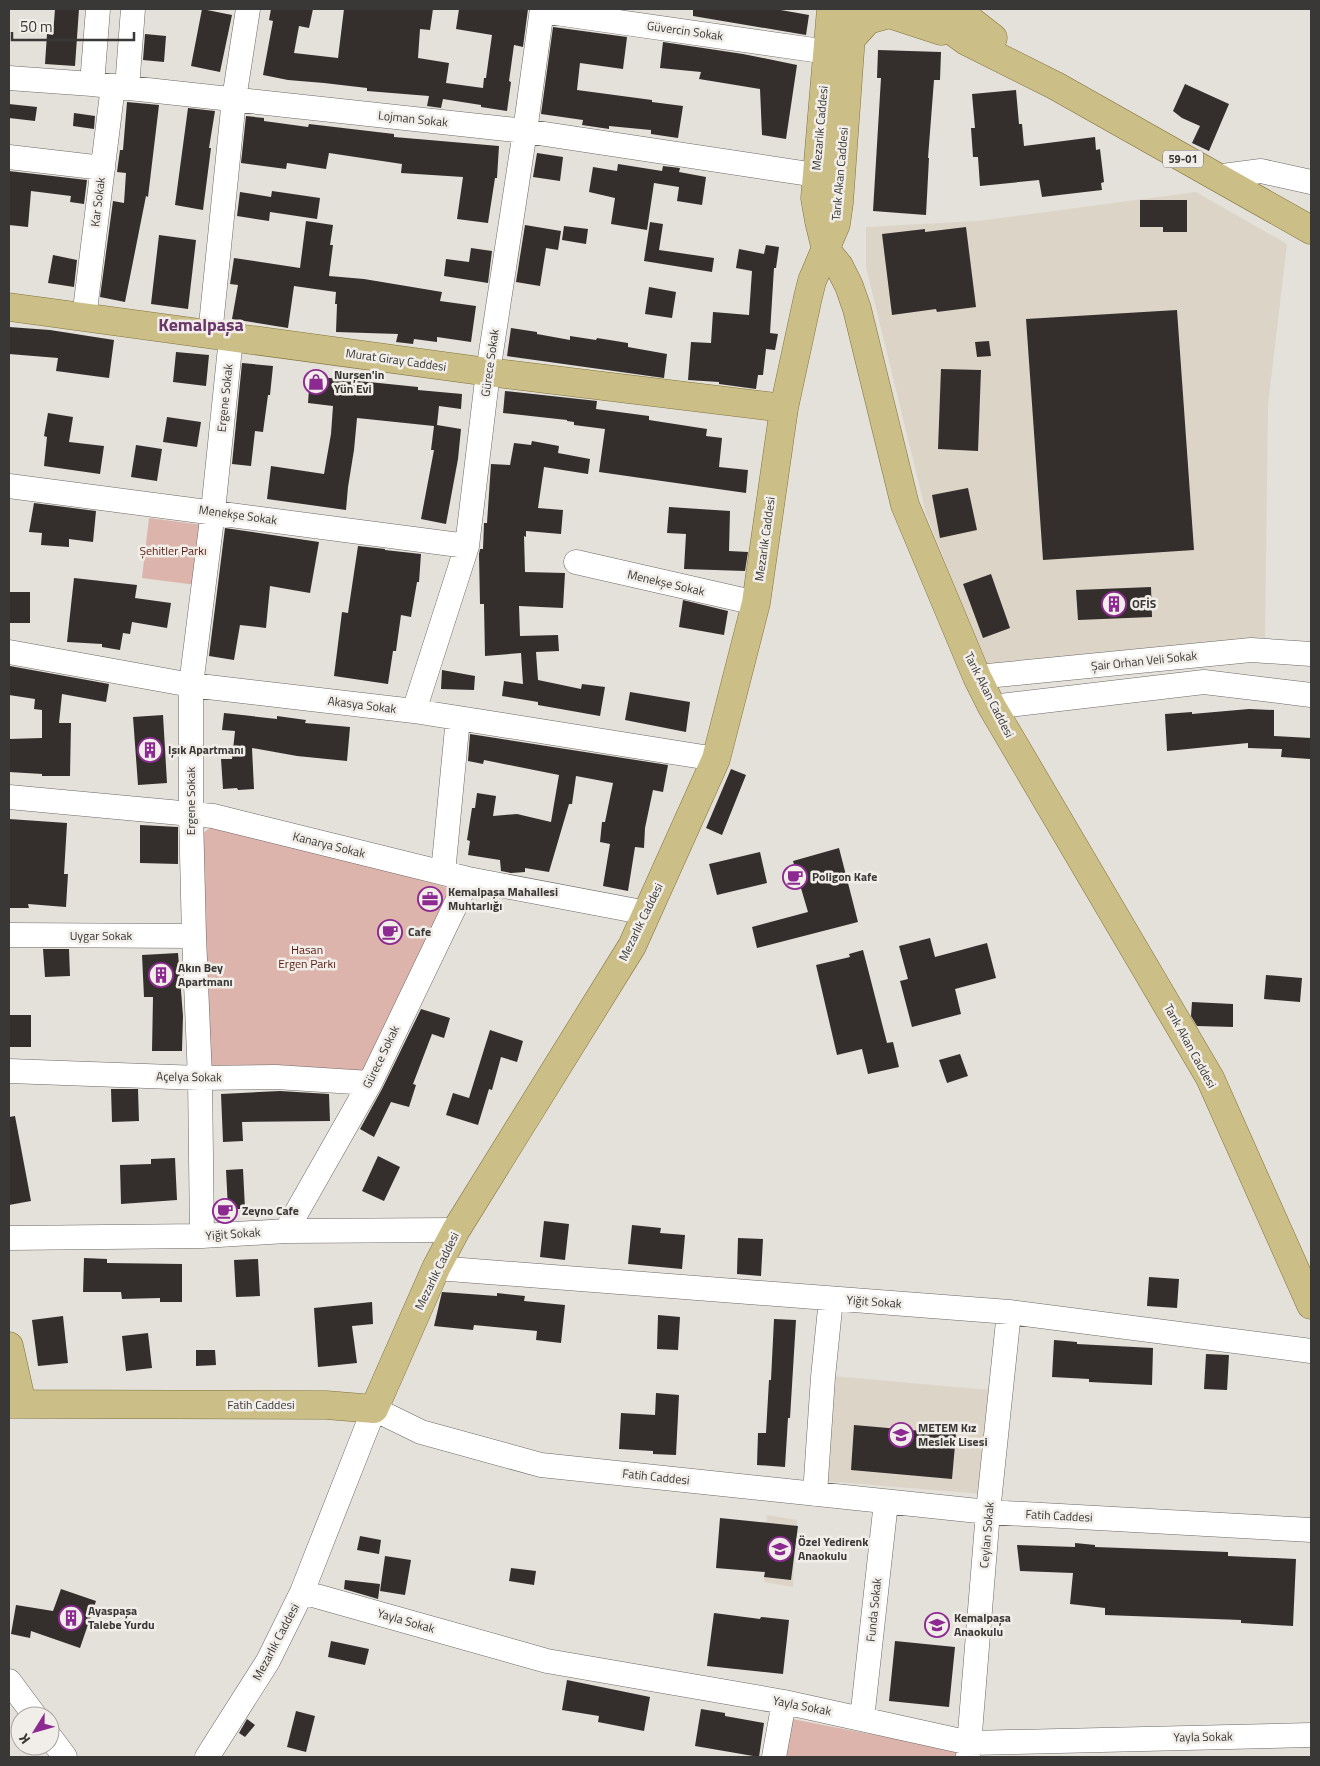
<svg xmlns="http://www.w3.org/2000/svg" width="1320" height="1766" viewBox="0 0 1320 1766" font-family="'Titillium Web',sans-serif">
<style>
.built{fill:#ddd4c8}
.green{fill:#dcb4ac}
.building{fill:#342f2d}
.lines{fill:none;stroke-linecap:round;stroke-linejoin:round}
.minor-casing{stroke:#6c6864;stroke-width:25}
.major-casing{stroke:#817337;stroke-width:29}
.minor{stroke:#fff;stroke-width:24}
.major{stroke:#cbbe87;stroke-width:28}
.labels{text-anchor:middle;stroke-width:5;stroke-linejoin:round;paint-order:stroke}
.shield{fill:#f1ede8;stroke:#706e6b;stroke-width:1}
.shield-label{font-size:11px;font-weight:bold;fill:#393836}
.street-label{font-size:12px;fill:#393836;stroke:#f1ede8}
.poi-label{font-size:12px;font-weight:bold;fill:#393836;stroke:#f1ede8;text-anchor:start}
.park-label{font-size:12px;fill:#591b11;stroke:#f1ede8}
.district-label{font-size:18px;font-weight:bold;fill:#69386b;stroke:#f1ede8}
</style>
<rect width="100%" height="100%" fill="#e4e0da"/>
<path class="built" d="M1196 192 1287 244 1268 405 1265 641 986 666 926 513 866 267V227L978 221Z
M821 1375 990 1390 982 1494 812 1480Z
M767 1515 797 1520 795 1541 793 1587 764 1582Z"/>
<path class="green" d="M149 518 203 525 196 585 142 578Z
M221 825 449 888 452 891 368 1068 362 1071 216 1069 210 1064 203 833 210 828Z
M792 1719 958 1751 957 1757H785Z"/>
<path class="building" d="M55 9H79L75 66 45 64 47 34 53 35Z
M202 9 232 15 220 72 191 66Z
M271 9H313L309 28 299 26 294 53 338 58 344 9H433L430 30 420 29 418 58 449 63 446 83 483 88 484 78H486L492 35 456 29 459 9H528L523 47 514 45 509 81 511 82 507 111 481 107V105L443 99 441 108 427 106 429 96 367 91V88L324 83 288 80 263 75 273 21 269 20Z
M693 9H775L809 15 806 35 693 16Z
M553 27 627 37 623 69 580 63 577 90 652 100V102L683 106 678 138 651 134V130L609 126V129L582 125 583 120 541 114Z
M145 34 166 36 164 62 143 60Z
M663 42 743 54 797 65 786 139 762 135 760 89 699 79 701 72 660 68Z
M878 50 941 52 940 80H934L928 158H929L926 215 873 211 881 78H877Z
M1185 84 1229 104 1209 151 1192 143 1200 126 1182 118 1173 111Z
M1016 90 1019 124H1022L1024 146 1095 137 1096 150 1100 149 1104 182 1101 183 1102 190 1042 197 1039 180 980 186 978 157H973L971 128H975L972 94Z
M127 102 159 105 148 197 146 196 125 302 100 297 113 201 124 203 126 173 117 172 120 150H123Z
M9 104 37 107 35 121 9 118Z
M188 108 215 111 209 148H211L203 210 175 205Z
M74 113 95 116 94 129 73 126Z
M246 116 264 118V121L308 127 309 124 394 134V137L499 146 497 178H495L488 223 457 219 463 177 401 173 402 164 329 153 326 169 287 163 286 169 241 163Z
M537 153 563 157 560 181 533 177Z
M618 164 662 171 663 166 680 168 679 172 706 177 702 205 677 201 679 187 654 183 647 230 611 224 615 198 589 192 593 167 617 171Z
M9 171 87 180 84 204 70 202 71 196 31 191 28 227 9 225Z
M272 191 320 198 317 219 270 212 269 221 237 216 240 192 271 197Z
M1140 200H1187V232H1163V227H1140Z
M306 221 333 225 330 245H333L329 276 364 279 442 292 440 301 476 306 471 342 437 337V342L414 339 413 344 396 342 398 334 336 332 337 304H335L336 292 294 286 288 328 232 319 238 285 230 284 234 258 300 268Z
M650 222 663 224 659 250 714 258 712 272 644 261Z
M525 225 561 231 558 250 546 248 540 286 516 282Z
M564 226 588 229 586 244 562 240Z
M966 227 976 307 937 312 936 309 892 315 882 234 925 229V232Z
M159 235 196 240 188 309 151 304Z
M766 245 779 247 776 268H774L770 333 778 334 775 350 766 349 763 375H758L756 389 719 384V382L688 380 691 342 711 343 713 312 749 315 752 271 736 268 739 249 764 254Z
M471 248 492 251 488 283 444 276 446 259 469 262Z
M53 255 77 260 74 287 48 283Z
M649 287 676 292 672 318 645 314Z
M1177 310 1194 550 1043 560 1026 319Z
M9 327 50 330 114 340 109 378 56 371 58 358 9 354Z
M511 328 537 332V334L570 340V336L596 340 597 338 628 343V347L667 354 664 378 507 356Z
M989 341 991 356 977 357 975 342Z
M176 352 209 355 206 386 173 382Z
M242 363 273 366 270 395H268L263 432 255 431 251 466 232 464Z
M941 369 981 370 978 451 938 449Z
M310 376 418 387V390L462 394 461 409 439 406 437 425 461 429 458 459 446 524 421 519 434 450H431L434 426 357 418 354 450 348 487 346 510 267 499 271 466 324 474 331 434 333 406 308 403Z
M505 391 597 401 596 409 649 416V420L707 429 706 436 722 438 719 467 748 470 746 493 599 472 605 429 574 425V422L567 421V420L503 413Z
M48 413 73 417 69 442 104 446 100 474 44 466 47 437 44 436Z
M167 417 201 422 197 447 163 442Z
M532 441 559 446 558 453 590 459 588 474 544 467 538 508 563 510 561 534 526 531V537L524 536 525 572 565 573 563 608 519 606 520 636 558 635 559 651 536 652 538 680 581 689 582 684 605 687 600 716 538 705V702L502 696 504 681 523 684 521 653 485 656 484 604H480L479 554 480 549H483L484 523H487L491 464 510 465 514 443 531 445Z
M136 445 162 449 157 481 131 477Z
M968 488 977 530 940 538 932 495Z
M34 503 96 511 93 542 69 539V547L41 545 42 533 29 532Z
M669 507 730 511 729 551 748 552 745 571 684 569 686 534 667 533Z
M225 528 319 542 310 593 270 586 266 628 240 625 234 660 209 656Z
M358 546 385 549V550L421 554 419 582H417L411 617 401 615 396 651H393L388 684 334 676 342 612 348 613Z
M991 574 1010 628 983 638 963 584Z
M74 578 137 585 135 598 171 603 167 628 132 622 130 634 123 633 120 650 102 647V644L67 642Z
M1151 587 1152 617 1078 620 1076 590Z
M9 592H30V623H9Z
M683 600 728 611 724 635 679 627Z
M10 666 109 684 106 702 62 694 59 723H71L70 776H42V774L9 772V739L42 738V710L34 709 35 699 9 695Z
M442 670 475 676 474 690 441 689Z
M630 692 690 702 686 732 625 720Z
M1249 709 1274 710V736L1311 738 1310 759 1281 757 1282 749 1248 748V743L1167 751 1165 714 1192 712V714Z
M224 713 277 719V716L306 720 305 723 350 727 347 761 297 756 252 748 254 789 238 790 237 788 223 789 221 759H232L235 731 222 730Z
M163 715 167 783 138 785 133 717Z
M470 734 668 765 663 792 653 790 645 828 644 848 635 847 628 891 603 886 610 844 600 842 602 822H605L613 783 576 776 572 804H569L549 872 525 868V872L511 873 501 871 500 860 468 855 470 841 467 840 472 808H475L477 793 496 796 493 816 517 814 551 822 559 775 484 760 483 764 468 761Z
M731 769 746 775 722 835 706 828Z
M9 819 67 823 64 874H68L66 907 28 904 29 908H9Z
M140 825 178 827V864L140 863Z
M839 848 858 922 757 948 752 927 808 912 793 861Z
M760 852 767 883 717 895 709 864Z
M930 938 935 957 987 943 996 978 955 989 961 1014 912 1027 900 981 908 979 899 946Z
M43 949H69L70 976 45 977Z
M863 950 887 1043 893 1042 899 1067 868 1074 862 1049 837 1055 816 965 850 957 849 954Z
M178 953 183 1016 182 1051H152L153 997H144L142 955Z
M1266 975 1302 978 1300 1002 1264 999Z
M1192 1002 1233 1004V1027L1197 1026 1191 1016Z
M421 1009 450 1018 444 1038 432 1034 413 1084 416 1085 409 1107 391 1102 374 1137 360 1129 382 1089Z
M9 1015H31V1047H9Z
M490 1030 523 1041 517 1062 501 1057 492 1090 489 1089 478 1125 446 1115 453 1093 469 1098Z
M960 1054 968 1076 947 1083 939 1060Z
M111 1089H138L139 1121 112 1122Z
M280 1091 329 1094 330 1121 242 1122 243 1141 223 1142 221 1094Z
M15 1116 31 1201 9 1205V1117Z
M378 1156 400 1167 384 1201 362 1191Z
M175 1158 177 1200 121 1204 120 1165 151 1164V1159Z
M243 1169 245 1209H228L226 1170Z
M544 1221 569 1224 565 1260 540 1257Z
M632 1225 661 1228 660 1233 685 1235 682 1269 628 1264Z
M738 1238 763 1239 761 1276 737 1274Z
M84 1258 107 1259V1263L182 1264V1302H160V1298L122 1299 121 1292H83Z
M258 1259 260 1296 236 1297 234 1260Z
M1149 1277 1179 1279 1177 1308 1147 1306Z
M442 1292 497 1296V1293L525 1296 524 1301 565 1305 561 1343 536 1340 537 1331 474 1325 473 1330 434 1326Z
M372 1302 373 1324 352 1326 357 1363 318 1367 314 1308Z
M658 1315 680 1317 678 1350 657 1349Z
M63 1316 68 1363 38 1366 32 1320Z
M774 1319 796 1320 790 1418H788L785 1467 757 1465 758 1433H766L769 1380H771Z
M148 1333 152 1368 126 1371 122 1336Z
M1054 1340 1077 1342V1344L1153 1348 1152 1385 1089 1382V1379L1052 1377Z
M196 1350H215L216 1365 196 1366Z
M1206 1354 1229 1355 1227 1390 1204 1389Z
M656 1393 679 1395 676 1455 653 1454V1451L619 1449 621 1413 655 1415Z
M854 1425 956 1434 952 1479 851 1470Z
M720 1518 798 1526 791 1580 764 1577 765 1572 716 1568Z
M360 1536 381 1540 379 1554 357 1550Z
M1075 1543 1095 1545V1547L1228 1552V1556L1296 1559 1293 1626 1241 1623V1620L1105 1615V1608L1070 1604 1073 1573 1020 1571 1017 1545 1075 1547Z
M385 1556 411 1560 405 1595 380 1591Z
M511 1568 536 1571 534 1585 509 1581Z
M345 1580 380 1584 378 1599 344 1589Z
M61 1589 96 1601 80 1648 31 1631 30 1638 11 1634 16 1605 53 1611Z
M714 1613 760 1619 761 1617 789 1620 783 1674 707 1666Z
M331 1641 369 1649 365 1665 328 1657Z
M895 1641 955 1647 949 1707 889 1701Z
M567 1680 650 1697 644 1731 598 1722 599 1716 562 1710Z
M701 1709 725 1713V1716L764 1723 759 1757 695 1746Z
M296 1711 315 1716 306 1752 287 1747Z
M247 1719 255 1725 245 1737 239 1733Z"/>
<g class="lines">
<defs>
<path id="minor" d="M542 11 828 52
M9 78 92 84 525 131 816 175
M92 84 98 9
M127 88 133 9
M9 157 103 168
M1215 177 1261 171 1311 182
M84 318 113 86
M210 335 234 99 248 9
M9 486 467 546
M576 562 756 603
M9 652 191 685 414 711 716 759
M977 677 1251 650 1311 654
M992 707 1204 682 1311 695
M414 711 467 546 488 372 525 131 542 9
M9 797 213 816 468 879 647 913
M443 873 458 718
M9 935 194 936
M9 1071 200 1078 276 1077 370 1083
M286 1231 370 1083 468 879
M202 1236 200 1078 194 936 191 814V685L213 511 231 338
M9 1238 202 1236 286 1231 456 1230
M436 1268 1009 1312 1311 1351
M815 1494 823 1377 831 1299
M302 1592 547 1661 784 1702 970 1743 1311 1735
M9 1681 35 1716
M862 1719 886 1502
M50 1737 65 1757
M207 1757 268 1661 302 1592 374 1409 421 1432 541 1465 988 1512 1311 1530
M774 1757 784 1702
M968 1757 988 1512 1009 1312"/>
<path id="major" d="M831 9 815 198 819 221 826 250 839 266 849 286 857 309 905 505 977 677 992 707 1210 1078 1311 1305
M922 9 966 41 1056 86 1311 230
M956 9 993 38
M850 40 868 20 889 14 941 31
M9 307 488 372 784 408
M9 1346 22 1404
M9 1404 326 1405 374 1409 436 1268 456 1230 632 946 716 759 756 603 784 408 808 297 812 281 836 224 839 203 853 9"/>
</defs>
<use href="#minor" class="minor-casing"/>
<use href="#major" class="major-casing"/>
<use href="#minor" class="minor"/>
<use href="#major" class="major"/>
</g>
<defs>
<symbol id="shop-ring" viewBox="-11 -11 22 22"><circle r="9.5" fill="#f1ede8" stroke="#8d2a92" stroke-width="1.5"/><path d="M-5-2.5h2.3a2.7 3.5 0 0 1 5.4 0H5L5.5 6h-11ZM-1.5-2.5h3a1.5 2.3 0 0 0-3 0Z" fill="#8d2a92"/></symbol>
<symbol id="building-ring" viewBox="-11 -11 22 22"><circle r="9.5" fill="#f1ede8" stroke="#8d2a92" stroke-width="1.5"/><path d="M-4-6H4V6H1V3H-1V6H-4ZM-2.5-4.3h1.7v1.8h-1.7ZM.8-4.3h1.7v1.8H.8ZM-2.5-1h1.7V.8h-1.7ZM.8-1h1.7V.8H.8Z" fill="#8d2a92"/></symbol>
<symbol id="cafe-ring" viewBox="-11 -11 22 22"><circle r="9.5" fill="#f1ede8" stroke="#8d2a92" stroke-width="1.5"/><path d="M-5.5-4.5H6V0H3Q3 3.5 0 3.5H-2.5Q-5.5 3.5-5.5 0ZM3-3.2v2h1.7v-2ZM-6 4.5H4V6H-6Z" fill="#8d2a92"/></symbol>
<symbol id="office-ring" viewBox="-11 -11 22 22"><circle r="9.5" fill="#f1ede8" stroke="#8d2a92" stroke-width="1.5"/><path d="M-6-3h4V-5.5h4V-3h4V5H-6ZM-1-4.5V-3h2v-1.5ZM-6 0V1H6V0Z" fill="#8d2a92"/></symbol>
<symbol id="school-ring" viewBox="-11 -11 22 22"><circle r="9.5" fill="#f1ede8" stroke="#8d2a92" stroke-width="1.5"/><path d="M0-5L7-2L0 1L-7-2ZM-4 1L0 2.5L4 1V4Q0 6-4 4Z" fill="#8d2a92"/></symbol>
</defs>
<g fill-rule="evenodd">
<use href="#shop-ring" x="302" y="368" width="28" height="28"/>
<use href="#building-ring" x="1100" y="590" width="28" height="28"/>
<use href="#building-ring" x="136" y="736" width="28" height="28"/>
<use href="#cafe-ring" x="781" y="863" width="28" height="28"/>
<use href="#office-ring" x="416" y="885" width="28" height="28"/>
<use href="#cafe-ring" x="376" y="918" width="28" height="28"/>
<use href="#building-ring" x="147" y="961" width="28" height="28"/>
<use href="#cafe-ring" x="211" y="1197" width="28" height="28"/>
<use href="#school-ring" x="887" y="1421" width="28" height="28"/>
<use href="#school-ring" x="766" y="1535" width="28" height="28"/>
<use href="#building-ring" x="57" y="1604" width="28" height="28"/>
<use href="#school-ring" x="923" y="1611" width="28" height="28"/>
</g>
<g class="labels">
<rect class="shield" x="1163" y="150.5" width="40" height="17" rx="4"/>
<g class="shield-label">
<text x="1183" y="163">59-01</text>
</g>
<g class="street-label">
<text transform="translate(685 31) rotate(8)" y="4">Güvercin Sokak</text>
<text transform="translate(413 119) rotate(6)" y="4">Lojman Sokak</text>
<text transform="translate(820 128) rotate(-85)" y="4">Mezarlık Caddesi</text>
<text transform="translate(840 174) rotate(-85)" y="4">Tarık Akan Caddesi</text>
<text transform="translate(98 202) rotate(-83)" y="4">Kar Sokak</text>
<text transform="translate(396 360) rotate(8)" y="4">Murat Giray Caddesi</text>
<text transform="translate(490 363) rotate(-82)" y="4">Gürece Sokak</text>
<text transform="translate(225 398) rotate(-84)" y="4">Ergene Sokak</text>
<text transform="translate(238 515) rotate(8)" y="4">Menekşe Sokak</text>
<text transform="translate(765 539) rotate(-82)" y="4">Mezarlık Caddesi</text>
<text transform="translate(666 583) rotate(13)" y="4">Menekşe Sokak</text>
<text transform="translate(1144 661) rotate(-6)" y="4">Şair Orhan Veli Sokak</text>
<text transform="translate(989 695) rotate(63)" y="4">Tarık Akan Caddesi</text>
<text transform="translate(362 705) rotate(7)" y="4">Akasya Sokak</text>
<text transform="translate(191 801) rotate(-90)" y="4">Ergene Sokak</text>
<text transform="translate(329 845) rotate(14)" y="4">Kanarya Sokak</text>
<text transform="translate(641 922) rotate(-64)" y="4">Mezarlık Caddesi</text>
<text x="101" y="940">Uygar Sokak</text>
<text transform="translate(1190 1046) rotate(61)" y="4">Tarık Akan Caddesi</text>
<text transform="translate(381 1057) rotate(-64)" y="4">Gürece Sokak</text>
<text transform="translate(189 1077) rotate(1)" y="4">Açelya Sokak</text>
<text transform="translate(233 1234) rotate(-4)" y="4">Yiğit Sokak</text>
<text transform="translate(437 1271) rotate(-64)" y="4">Mezarlık Caddesi</text>
<text transform="translate(874 1302) rotate(4)" y="4">Yiğit Sokak</text>
<text x="261" y="1409">Fatih Caddesi</text>
<text transform="translate(656 1477) rotate(6)" y="4">Fatih Caddesi</text>
<text transform="translate(1059 1516) rotate(3)" y="4">Fatih Caddesi</text>
<text transform="translate(987 1535) rotate(-85)" y="4">Ceylan Sokak</text>
<text transform="translate(874 1610) rotate(-84)" y="4">Funda Sokak</text>
<text transform="translate(406 1621) rotate(16)" y="4">Yayla Sokak</text>
<text transform="translate(276 1642) rotate(-62)" y="4">Mezarlık Caddesi</text>
<text transform="translate(802 1706) rotate(11)" y="4">Yayla Sokak</text>
<text transform="translate(1203 1737) rotate(-1)" y="4">Yayla Sokak</text>
</g>
<g class="poi-label">
<text x="334" y="379">Nurşen'in<tspan x="334" dy="14">Yün Evi</tspan></text>
<text x="1132" y="608">OFİS</text>
<text x="168" y="754">Işık Apartmanı</text>
<text x="812" y="881">Poligon Kafe</text>
<text x="448" y="896">Kemalpaşa Mahallesi<tspan x="448" dy="14">Muhtarlığı</tspan></text>
<text x="408" y="936">Cafe</text>
<text x="178" y="972">Akın Bey<tspan x="178" dy="14">Apartmanı</tspan></text>
<text x="242" y="1215">Zeyno Cafe</text>
<text x="918" y="1432">METEM Kız<tspan x="918" dy="14">Meslek Lisesi</tspan></text>
<text x="798" y="1546">Özel Yedirenk<tspan x="798" dy="14">Anaokulu</tspan></text>
<text x="88" y="1615">Ayaspaşa<tspan x="88" dy="14">Talebe Yurdu</tspan></text>
<text x="954" y="1622">Kemalpaşa<tspan x="954" dy="14">Anaokulu</tspan></text>
</g>
<g class="park-label">
<text x="173" y="555">Şehitler Parkı</text>
<text x="307" y="954">Hasan<tspan x="307" dy="14">Ergen Parkı</tspan></text>
</g>
<g class="district-label">
<text x="201" y="331">Kemalpaşa</text>
</g>
</g>
<rect width="1320" height="1766" fill="none" stroke="#393836" stroke-width="20"/>
<g transform="translate(35 1731) rotate(233)"><circle r="24" fill="#f1ede8" stroke="#a7a5a1"/>
<path d="M0-4L9 19L0 12L-9 19Z" fill="#8d2a92"/>
<text y="-8" font-size="14" font-weight="bold" text-anchor="middle" fill="#393836">K</text>
</g>
<path d="M12 32v8h122v-8" fill="none" stroke="#393836" stroke-width="2.5"/>
<text x="20" y="32" font-size="15" fill="#393836" stroke="#f1ede8" stroke-width="4" paint-order="stroke">50 m</text>
</svg>
